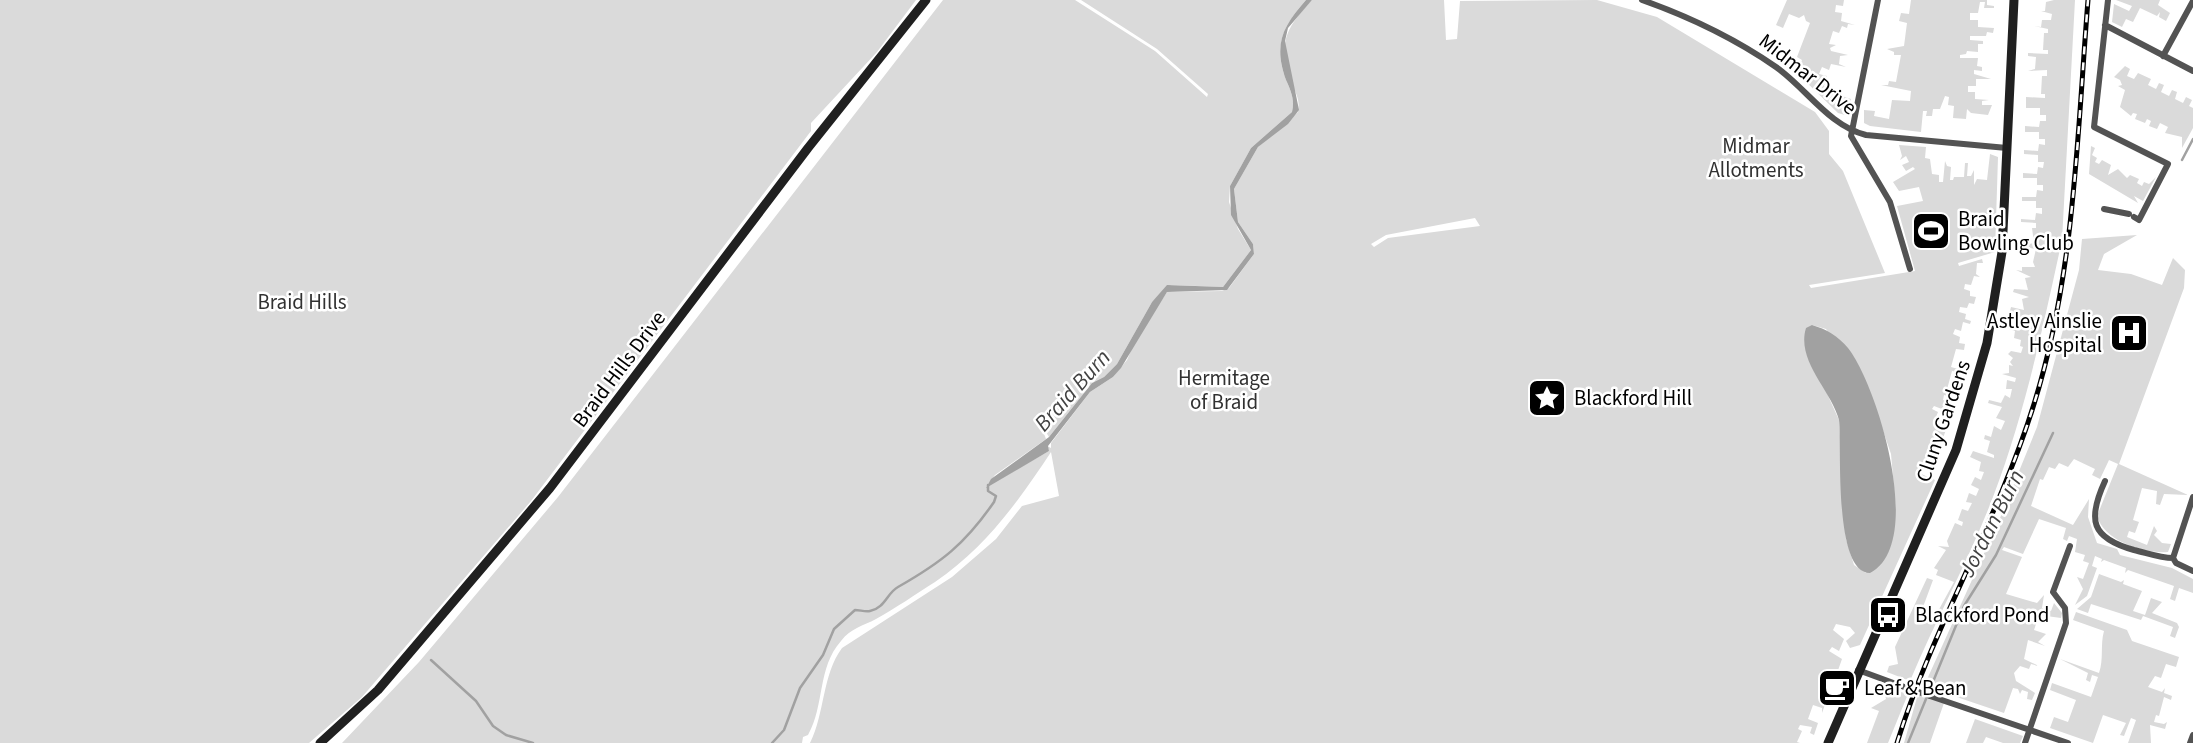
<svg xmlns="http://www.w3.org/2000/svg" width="2193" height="743" viewBox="0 0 2193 743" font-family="'Source Sans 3',sans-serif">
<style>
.green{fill:#dadada;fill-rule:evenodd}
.water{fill:#a1a1a1}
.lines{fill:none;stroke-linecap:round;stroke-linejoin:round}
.stream{stroke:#a1a1a1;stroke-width:2.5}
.street{stroke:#535353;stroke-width:6}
.secondary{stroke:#202020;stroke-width:9}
.rail-casing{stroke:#000;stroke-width:5}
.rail{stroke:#fff;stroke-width:2.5;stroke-dasharray:8;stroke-linecap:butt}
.street-bridge{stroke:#535353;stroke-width:6}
.labels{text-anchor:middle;stroke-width:5;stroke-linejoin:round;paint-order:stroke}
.street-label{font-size:21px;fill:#000;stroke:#fff}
.park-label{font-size:21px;fill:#313131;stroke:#fff}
.poi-label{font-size:21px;fill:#000;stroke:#fff;text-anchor:start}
.water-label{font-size:23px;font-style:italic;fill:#424242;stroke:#fff}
</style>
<rect width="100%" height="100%" fill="#fff"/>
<path class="green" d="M0 0H916L877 52 811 123V131L531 501 362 697 309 743H0Z
M943 0H1075L1155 51 1207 97 1208 94 1157 49 1081 0H1306C1283 26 1273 45 1286 80 1291 91 1295 100 1292 112L1251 148 1230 186 1229 202 1238 229 1251 250 1223 287 1171 285 1152 302 1117 364 1104 377 1092 383 1049 437 1039 421 1046 439 995 475 986 487 1049 451 1047 446 1051 448V443L1090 392 1113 377 1127 360 1136 339 1167 292 1222 291 1229 288 1254 254 1253 244 1238 222 1234 189 1258 147 1298 112C1300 101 1297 96 1293 86 1277 45 1284 30 1312 0H1444L1446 40 1457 39 1460 1 1597 0 1657 17 1815 112 1829 131V154L1843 171 1885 273 1809 285 1811 288 1915 271 1897 206 1923 201 1919 187 1899 191 1893 182 1915 169 1913 167 1906 171 1902 165 1909 162 1906 156 1900 160 1902 156 1899 145 1926 147 1925 158 1930 159 1932 174 1939 175V182H1943L1945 161 1947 166 1951 167 1950 180H1953L1954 177H1964L1965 163H1968L1967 176H1971L1974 170V185L1977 179 1987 180 1990 154 1998 157 1995 252 1958 263 1959 266 1982 259 1983 263H1977L1976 274 1980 277 1974 276 1971 285 1965 284 1964 289 1970 291V296L1976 297 1974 304 1969 303 1967 308 1960 307 1959 312 1966 314 1965 319 1971 321 1970 324 1963 322 1961 331 1955 329 1953 334 1960 337 1959 343 1965 344 1964 350 1956 349 1951 367 1958 369 1957 372 1952 371 1946 393 1954 398 1944 395 1943 400 1950 402 1947 411 1934 406 1932 409 1938 412 1934 422 1947 427 1943 438 1935 436 1934 439 1943 444 1937 442 1932 446 1927 467 1922 466 1919 473 1935 480 1860 645 1850 648 1846 641 1855 633 1850 627 1836 624 1833 630 1844 639 1839 651 1832 647 1829 651 1842 659 1836 676 1839 684 1831 704 1826 702 1822 713V708L1813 705 1808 719 1818 723 1814 735 1810 733 1812 727 1800 725 1798 729 1802 731 1797 742 1800 743H810C825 713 822 675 842 648L952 577 996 539 1022 506 1059 496 1051 452C1018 502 985 548 935 582 916 594 896 608 876 619 863 626 851 628 841 641 817 668 825 705 808 735L803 737 802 743H342L419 662 558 497ZM1475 218 1480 226 1388 238 1374 247 1371 244 1386 235ZM1812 325 1826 329 1870 392 1891 454 1895 499 1890 543 1887 554 1866 573 1854 565 1846 539 1839 420 1825 389Z
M1787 0H1844L1843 6 1836 5 1835 12 1842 13 1841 21 1855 25 1848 24 1847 28 1842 26 1839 33 1833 31 1829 44 1836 45 1830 48 1831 51 1848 55 1840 56 1839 64 1846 67 1831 64 1829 70 1822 67 1819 74 1827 76 1824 86 1831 89 1830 92 1851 99 1845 115 1838 113 1797 73 1802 60 1797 57 1810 23 1806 21 1804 15 1799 18 1789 14 1783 28 1776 25Z
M1911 0H1987V5L1994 6V8H1984L1985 2H1980L1978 13H1970V20H1978V27L1994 28 1993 33 1987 32 1986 36H1970V40L1983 41V44H1978V52L1967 51 1966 54 1960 55V58H1978L1977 66 1982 67V71L1974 70V74L1991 79H1976V86H1968V92H1975V99L1989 100 1982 101V105H1992L1988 115 1971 113 1967 109 1966 119 1953 118 1954 106 1948 105 1949 97 1945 96 1940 109H1933L1932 116H1926L1927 111H1923L1921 132 1870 126 1864 123V110L1875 111 1874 116 1889 119 1892 100 1910 101 1911 91 1881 85H1888L1889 81 1896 82 1901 55H1894V52L1887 49 1904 46 1907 23 1899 21 1901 13 1909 14Z
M2054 0H2075L2062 240C2043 327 2025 413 1993 497 1969 560 1936 619 1910 681L1887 672 1889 666 1898 664 1895 647 1927 578 1933 580 1923 607 1927 610 1924 616 1927 618 1930 611 1937 613 1954 582 1936 575 1938 570 1934 568 1946 550 1938 546 1949 547 1947 541 1955 523 1962 526 1963 522 1958 520 1962 509 1968 511 1972 503 1966 502 1969 493 1976 496 1979 489 1971 485 1975 477 1981 480 1984 472 1979 471 1981 462 1970 457 1973 451 1994 458V455L1987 452 1990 441 1984 439 1985 435 1991 437 1994 426 2001 430 2005 421 1996 418 2002 407 1988 403 1989 400 2001 403 2005 395 2010 398 2012 389H2006L2007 380 2015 382 2016 378 2002 374 2009 373V365L2013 366 2010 362 2013 358 2008 354 2011 351 2021 353 2023 347 2020 346 2021 340 2014 338 2015 331 2006 328H2016L2020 314 2010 311 2011 307 2024 310 2022 299 2029 297 2013 292 2014 289 2028 290 2025 278 2031 277 2016 270 2022 271V267H2035L2033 262 2036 249 2020 246 2034 243 2032 228H2036V223L2021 222V219L2035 220 2036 213 2042 214V208H2036V201H2022V197H2036L2037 190 2043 191V185H2037V178H2023V173L2037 174 2038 167 2043 168 2044 162H2038V155L2024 154V150L2038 151 2039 144 2045 145V139H2039V132H2025V126L2039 127 2040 121H2046V115H2040V108H2026V97L2045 98V94H2041L2042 76H2047V70L2028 71 2035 69 2036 57 2028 56V53L2048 54V50H2043L2044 33H2048V29L2034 26 2041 27 2042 20H2051L2052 14 2041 11H2045L2046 2Z
M2116 0H2160L2158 5 2170 13 2166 21 2159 17 2160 12 2157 16 2140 8 2133 22 2126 19 2122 27 2112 22 2114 4 2129 11 2132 6Z
M2125 66 2130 69 2127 76 2134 79 2138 73 2151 79 2148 85 2156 89 2159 83 2164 85 2161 92 2169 96 2172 90 2177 92 2175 99 2183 103 2186 97 2192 100 2189 106 2193 108V128L2182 148V137L2165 133 2168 127 2160 123 2157 129 2149 126 2151 121 2147 119 2145 123 2135 119 2137 114 2133 113 2131 116 2120 107 2125 90 2118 86 2122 85 2120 80 2114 77Z
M2091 146 2095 148 2092 155 2097 158 2095 162 2099 164 2102 160 2111 165 2108 175 2118 169 2127 178 2130 175 2139 179 2137 183 2142 186 2144 182 2149 184 2156 177 2143 201 2134 196 2138 203 2089 174Z
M2137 235 2104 254 2098 270 2131 274 2162 285 2173 258 2185 270 2184 288 2119 464 2188 495 2164 494 2160 505 2156 504 2157 491 2142 488 2133 520 2139 522 2135 533 2129 531 2127 537 2147 545 2154 526 2157 531 2154 535 2162 543 2171 544 2168 552C2144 554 2104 541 2097 516L2118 464 2109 460 2100 479 2092 475 2095 469 2074 459 2068 467 2059 463 2055 469 2049 467 2043 480 2040 479 2031 506 2073 525 2089 499 2088 517 2097 543 2117 549 2120 555 2172 568 2193 579V593L2179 588 2175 601 2170 599 2174 586 2128 570 2125 573 2126 568 2104 560 2101 562 2102 559 2095 556 2092 566 2097 568 2087 596 2075 605 2083 589 2077 577 2083 579 2089 563 2083 561 2085 555 2075 552 2077 539 2069 536 2067 541 2063 539 2066 528 2039 519 2023 554 2004 547 2002 550 2022 557 2006 594 2037 603 2044 595 2042 608 2051 611 2054 603 2062 613 2061 618 2039 615 2034 630 2046 634 2038 642 2045 646 2028 640 2024 659 2039 666 2031 664 2029 669 2020 666 2014 673 2016 681 2035 693 2032 700 2027 699 2028 692 2022 690 2020 694 2018 689 2013 688 2004 713 1924 686 2000 518 2037 427 2079 270 2082 239Z
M2099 574 2121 582 2124 580 2123 584 2142 591 2133 611 2145 615 2151 598 2162 602 2152 613 2177 623 2179 627 2175 638 2170 636 2173 627 2143 616 2141 620 2091 604 2088 613 2077 609 2091 597Z
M2076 612 2127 630 2132 641 2179 657 2176 667 2166 664 2161 678 2155 676 2148 687 2162 692 2165 688 2164 693 2172 696 2171 700 2164 697 2159 716 2156 715 2154 722 2164 724 2167 722 2165 729 2150 725 2151 743H2128L2136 720 2131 718 2124 736 2120 735 2126 723 2103 715 2093 743 2050 728 2054 717 2068 722 2076 700 2050 690 2052 683 2091 697 2098 677 2092 675 2090 682 2086 680 2088 673 2060 659 2099 673C2104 659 2100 645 2104 631L2073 620Z
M1883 687 1908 694 1888 743H1867L1879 711 1871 708 1886 699Z
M1918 694 1944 703 1930 743H1904Z
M1975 719 2023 736 2020 743H2003L1986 737 1983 743H1966Z"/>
<path class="water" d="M1306 0H1312L1288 28 1285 41 1299 110 1288 124 1258 147 1234 189 1238 222 1253 244 1254 254 1227 290 1167 292 1121 368 1113 377 1090 392 1048 446 1049 451 986 488 991 479 1049 437 1092 383 1104 377 1117 364 1152 302 1167 285 1223 287 1251 250 1231 215 1230 186 1251 148 1292 112C1295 100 1291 91 1286 80 1273 44 1283 26 1306 0Z
M1812 325C1826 329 1838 336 1848 348 1878 386 1926 544 1870 573 1833 573 1842 447 1839 420 1831 390 1796 361 1806 328Z"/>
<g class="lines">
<path class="stream" d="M2182 160 2193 139
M431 660 476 701 493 726 506 735 533 743
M772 743 784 730 800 688 823 655 834 629 855 610C860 610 865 612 870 611 885 608 887 593 898 587 942 562 965 544 994 502L996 496 988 491V485
M1908 743 1964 606 1996 555 2053 433"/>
<path class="street" d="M1642 0C1690 17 1734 38 1776 67 1806 88 1829 126 1866 135L2007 148
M1878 0 1851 136 1890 202 1910 269
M2108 0 2094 127 2168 164 2139 220 2134 217
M2105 25 2193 71
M2163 56 2193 1
M2104 209 2129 214
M2105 481C2087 520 2091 538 2134 550 2147 553 2160 558 2173 558
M2193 497 2173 558 2176 563 2193 571
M1858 670 1907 688
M1930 696 2068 743
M2025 743 2066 623 2065 608 2053 592 2070 546
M2190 743 2193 735"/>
<path class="secondary" d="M320 743 378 690 550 488 808 148 926 0
M1828 743 1956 450 1987 343 2002 252 2014 0"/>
<defs>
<path id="rail" d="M1897 743C1933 626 1998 521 2034 404 2075 273 2077 136 2088 0"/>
</defs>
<use href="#rail" class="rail-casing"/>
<use href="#rail" class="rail"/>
<path class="street-bridge" d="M1907 688 1930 696"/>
</g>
<defs>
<symbol id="stadium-square" viewBox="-11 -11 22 22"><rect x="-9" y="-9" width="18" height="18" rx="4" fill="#000" stroke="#fff"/><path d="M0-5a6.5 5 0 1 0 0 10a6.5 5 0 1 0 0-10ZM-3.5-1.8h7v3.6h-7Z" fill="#fff"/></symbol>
<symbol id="hospital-square" viewBox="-11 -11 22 22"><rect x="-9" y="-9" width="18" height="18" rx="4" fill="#000" stroke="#fff"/><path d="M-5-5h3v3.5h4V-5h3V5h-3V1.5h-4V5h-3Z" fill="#fff"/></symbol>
<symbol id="sight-square" viewBox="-11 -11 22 22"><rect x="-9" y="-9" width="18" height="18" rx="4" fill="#000" stroke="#fff"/><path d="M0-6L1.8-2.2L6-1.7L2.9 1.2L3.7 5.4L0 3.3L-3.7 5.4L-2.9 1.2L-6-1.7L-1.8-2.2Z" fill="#fff"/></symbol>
<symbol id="bus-square" viewBox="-11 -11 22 22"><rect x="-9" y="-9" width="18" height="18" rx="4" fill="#000" stroke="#fff"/><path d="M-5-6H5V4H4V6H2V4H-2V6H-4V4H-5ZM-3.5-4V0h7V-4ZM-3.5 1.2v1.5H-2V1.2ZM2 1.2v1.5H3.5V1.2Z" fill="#fff"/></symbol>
<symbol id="cafe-square" viewBox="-11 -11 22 22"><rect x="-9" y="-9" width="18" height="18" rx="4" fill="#000" stroke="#fff"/><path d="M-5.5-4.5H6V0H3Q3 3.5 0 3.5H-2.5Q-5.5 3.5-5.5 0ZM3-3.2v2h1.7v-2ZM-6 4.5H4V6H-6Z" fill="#fff"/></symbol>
</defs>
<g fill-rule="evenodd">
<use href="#stadium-square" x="1909" y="209" width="44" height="44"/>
<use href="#hospital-square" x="2107" y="311" width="44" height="44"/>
<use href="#sight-square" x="1525" y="376" width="44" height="44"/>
<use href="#bus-square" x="1866" y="593" width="44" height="44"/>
<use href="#cafe-square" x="1815" y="666" width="44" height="44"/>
</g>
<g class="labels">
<g class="street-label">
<text transform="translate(1808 74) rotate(38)" y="7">Midmar Drive</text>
<text transform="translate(619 369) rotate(-53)" y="7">Braid Hills Drive</text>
<text transform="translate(1943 421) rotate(-71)" y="7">Cluny Gardens</text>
</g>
<g class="park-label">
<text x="1756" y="153">Midmar<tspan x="1756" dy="24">Allotments</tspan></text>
<text x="302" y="309">Braid Hills</text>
<text x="1224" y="385">Hermitage<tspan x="1224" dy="24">of Braid</tspan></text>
</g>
<g class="poi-label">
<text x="1958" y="226">Braid<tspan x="1958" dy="24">Bowling Club</tspan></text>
<text x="2102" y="328" text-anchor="end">Astley Ainslie<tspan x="2102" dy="24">Hospital</tspan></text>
<text x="1574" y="405">Blackford Hill</text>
<text x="1915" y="622">Blackford Pond</text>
<text x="1864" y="695">Leaf &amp; Bean</text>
</g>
<g class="water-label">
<text transform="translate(1072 390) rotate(-48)" y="8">Braid Burn</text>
<text transform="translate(1991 523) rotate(-63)" y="8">Jordan Burn</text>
</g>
</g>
</svg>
